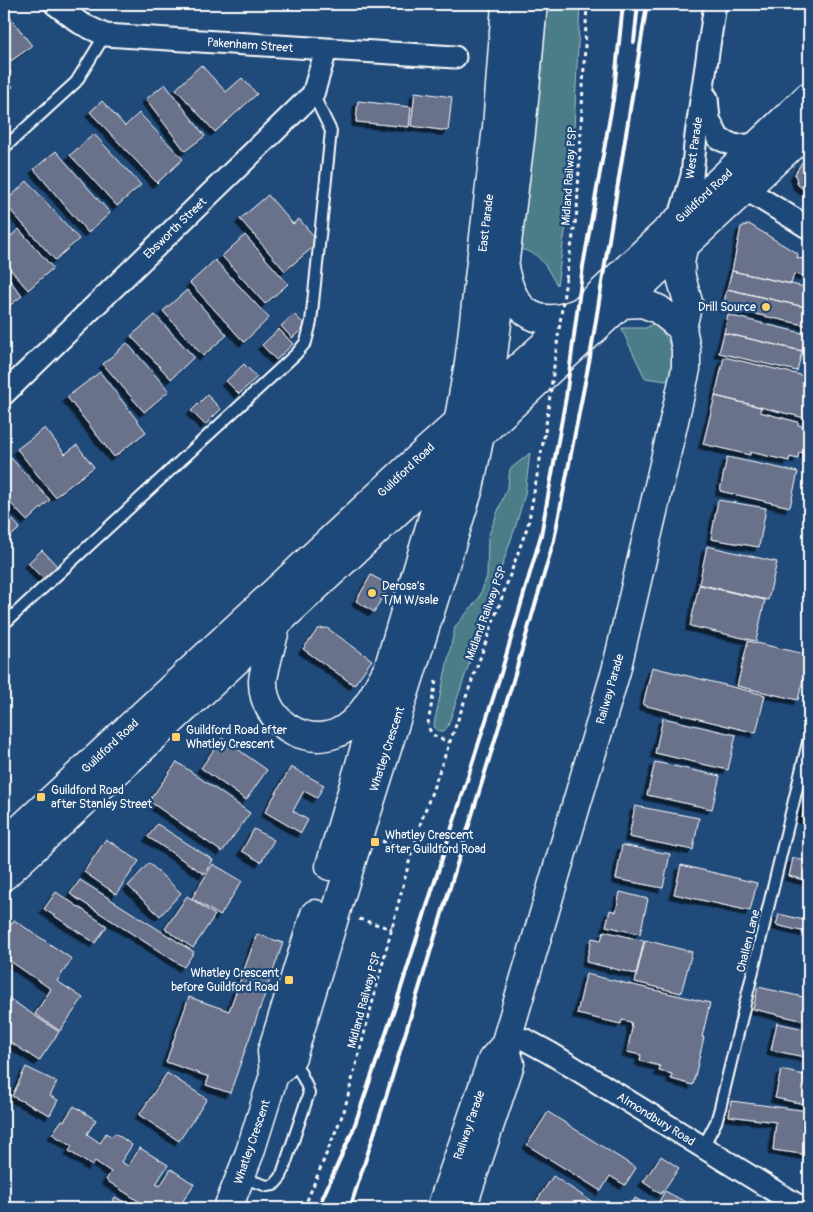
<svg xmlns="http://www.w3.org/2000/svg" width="813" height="1212" viewBox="0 0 813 1212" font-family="Pangolin,sans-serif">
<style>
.green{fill:#4b7d89;stroke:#a5bec4}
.building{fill:#69718b;stroke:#fff;filter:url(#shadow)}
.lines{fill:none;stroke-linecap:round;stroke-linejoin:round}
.lane-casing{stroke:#fff;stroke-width:14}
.street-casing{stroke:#fff;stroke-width:25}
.secondary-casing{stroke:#fff;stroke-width:31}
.primary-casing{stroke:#fff;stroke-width:31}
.highway-casing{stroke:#fff;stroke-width:31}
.path{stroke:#fff;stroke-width:3;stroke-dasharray:4 4;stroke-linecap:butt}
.lane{stroke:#1f4a7a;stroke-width:10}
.street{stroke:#1f4a7a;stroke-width:21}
.secondary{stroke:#1f4a7a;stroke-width:28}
.primary{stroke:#1f4a7a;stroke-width:28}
.highway{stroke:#1f4a7a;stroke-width:28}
.rail{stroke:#fff;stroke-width:4}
.path-bridge{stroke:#fff;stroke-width:3;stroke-dasharray:4 4;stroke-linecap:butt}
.poi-dot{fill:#ffd166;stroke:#1f4a7a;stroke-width:2}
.labels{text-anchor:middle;stroke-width:4.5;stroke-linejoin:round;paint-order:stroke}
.street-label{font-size:12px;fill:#fff;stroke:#1f4a7a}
.poi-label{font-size:12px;fill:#fff;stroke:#1f4a7a;text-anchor:start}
</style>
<defs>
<filter id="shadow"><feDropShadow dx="-4.5" dy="4.5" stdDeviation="0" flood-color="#0009"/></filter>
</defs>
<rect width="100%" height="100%" fill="#1f4a7a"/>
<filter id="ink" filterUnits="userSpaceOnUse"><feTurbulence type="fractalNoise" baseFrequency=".02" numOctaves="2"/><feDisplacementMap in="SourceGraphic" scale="10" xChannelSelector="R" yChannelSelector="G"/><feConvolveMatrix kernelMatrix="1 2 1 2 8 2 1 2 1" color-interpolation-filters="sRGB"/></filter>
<g filter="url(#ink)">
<path class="green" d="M543 4H580L573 150 568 212 557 285C545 267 542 252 518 249L536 127Z
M654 323C670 336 680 363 666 381L645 378 622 330V328H646Z
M530 453 525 494 516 525 448 726 444 731H439L435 729 434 724 455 627 479 598 487 576 488 537 508 485 510 469Z"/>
<path class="building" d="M4 9 32 46 11 61 4 52Z
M4 62 11 73 6 77 13 87 4 93Z
M201 65 226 92 242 78 257 94 215 132 176 89Z
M165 84 205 136 185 151 146 99Z
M415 92 452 97 448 131 411 126Z
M102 101 125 126 139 113 183 159 157 183 90 112Z
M358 101 411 107 409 127 356 122Z
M94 134 141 185 117 206 70 155Z
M56 151 110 213 88 233 34 169Z
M802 162 809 166V193L798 185 795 174Z
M27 181 79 239 55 260 4 203Z
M268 195 293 224 299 219 319 242 285 271 240 219Z
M749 224 798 254 797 258 808 260 804 276 794 274 791 284 732 271 741 227Z
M19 229 53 268 28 290 4 262V242Z
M245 235 288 284 265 304 222 256Z
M215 260 269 318 244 342 190 283Z
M732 271 809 288V308L727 289Z
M4 273 22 296 4 310Z
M727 289 809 308V326L723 307Z
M187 290 227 335 203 356 163 311Z
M294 314 306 326 292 338 281 326Z
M155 315 194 357 171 379 131 336Z
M728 315 806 334 802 351 724 333Z
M279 329 293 344 276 360 262 345Z
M724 333 802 351 797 371 719 353Z
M127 343 169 391 144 412 103 364Z
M724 357 809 377V419L715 396Z
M244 364 257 377 239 394 226 381Z
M100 372 146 432 114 457 67 397Z
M207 395 221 409 205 425 191 411Z
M715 396 761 407 760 412 798 422V425L806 427 803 437 809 438V454L799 452 798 459 790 457 789 461 750 452V455L703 444Z
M45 428 65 454 77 445 94 467 55 497 17 449Z
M727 457 798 472 790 507 720 491Z
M11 458 50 500 27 521 4 496V465Z
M718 500 766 508 759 547 711 539Z
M4 510 20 528 4 542Z
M707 546 777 562 768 600 699 584Z
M42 550 58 567 44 580 28 563Z
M371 575 389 585 374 612 356 601Z
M699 585 765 600 756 641 690 626Z
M327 628 372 660 354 685 303 649 318 629Z
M748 641 809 655 798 700 737 686Z
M652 667 765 695 756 733 643 705Z
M663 718 736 735 728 770 655 753Z
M222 738 267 770 246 800 201 768Z
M177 762 250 813 222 852 149 801Z
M655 762 720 776 712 809 647 795Z
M291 767 324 785 317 798 304 791 293 811 308 820 301 833 265 812Z
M806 799 809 800V820L802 818Z
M635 806 699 818 693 850 629 837Z
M157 824 213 860 204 874 148 837Z
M254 829 274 840 261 862 242 851Z
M106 839 139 861 116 894 84 872Z
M622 845 670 854 663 888 616 879Z
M793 858 809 862V881L789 876Z
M149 863 181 893 160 916 128 886Z
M213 864 242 881 220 916 192 898Z
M681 865 757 883 750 911 674 894Z
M80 880 194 952 184 967 70 894Z
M56 892 107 926 95 943 44 909Z
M620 892 648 899 640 934 606 926 610 910 616 912Z
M187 896 215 915 193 948 165 929Z
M779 914 808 921 805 932 776 925Z
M14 920 72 959 57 981 83 998 60 1031 35 1014 51 989 4 957V935Z
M604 931 644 941 636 974 586 962 592 938 601 940Z
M257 934 283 943 230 1093 206 1085 209 1077 166 1062 189 997 229 1011Z
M645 940 692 952 681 993 635 982Z
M586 974 710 1003 702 1037H704L693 1085 671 1079 672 1074 659 1071 660 1066 640 1061 641 1055 627 1052 632 1028 631 1022 622 1020 621 1024 577 1014Z
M758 987 808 998 809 995V1022L753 1009Z
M4 995 59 1032 39 1061 4 1038Z
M777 1023 809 1030V1058L771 1050Z
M26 1067 57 1082 50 1096 58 1100 50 1115 12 1096Z
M781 1070 809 1076V1105L775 1098Z
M167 1073 207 1099 179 1141 139 1115Z
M731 1101 809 1111V1155L773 1150 776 1122 729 1116Z
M74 1106 96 1120 87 1134 100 1143 106 1133 112 1137 115 1133 132 1145 121 1162 128 1166 140 1148 168 1165 156 1184 160 1186 171 1169 194 1184 183 1201 186 1203 182 1208H149L106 1180 111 1172 95 1161 92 1166 69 1151 72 1146 52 1134 62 1120 64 1121Z
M548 1112 636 1168 625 1185 610 1176 601 1191 527 1145Z
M661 1156 679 1168 661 1194 643 1182Z
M553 1176 597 1205 595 1208H532Z
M665 1191 697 1208H655Z
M115 1197 135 1208H109Z
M635 1198 653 1208H630Z"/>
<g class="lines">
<defs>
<path id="lane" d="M4 148 76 82 105 35
M4 624 296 354 306 342 311 322 331 131 313 94
M703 1147 716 1122 720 1108 809 738
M241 1177 267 1186 274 1185 281 1177 309 1093 306 1084 293 1058"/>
<path id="street" d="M55 4 80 23 105 35 455 57
M707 98 709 119 719 139 736 146 759 144
M745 189 809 228
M679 219 692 176 696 135 715 4
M4 394 313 94 326 50
M508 1035 526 1040 550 1053 802 1208"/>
<path id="secondary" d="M621 304 642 303 658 309 682 328
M441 1208 492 1060 505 1045 616 671 686 369V349L682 328 688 302 681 277 680 264 683 247
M462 1208 510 1064 505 1046"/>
<path id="primary" d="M486 397 582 311 809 96
M330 866 448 466
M274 1075 292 1057 345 882 469 488 480 435 809 130
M228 1208 250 1152 274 1075 272 1051 315 914"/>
<path id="highway" d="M505 272C515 316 540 330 582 311
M457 429 469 363 497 127 506 4
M276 625C273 640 264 667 263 681 262 726 316 755 351 724 368 710 378 686 389 667
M4 844 428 449 486 397
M4 876 480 435 493 355 521 132 533 4"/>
</defs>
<use href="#lane" class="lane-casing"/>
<use href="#street" class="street-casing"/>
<use href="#secondary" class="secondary-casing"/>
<use href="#primary" class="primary-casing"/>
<use href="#highway" class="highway-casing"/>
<path class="path" d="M566 279 577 211 587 4
M436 681 428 723C429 736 438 738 449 742
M382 841 412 851
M359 919 392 929
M304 1208 344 1111 412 851 421 822 528 525 545 432"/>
<use href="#lane" class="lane"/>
<use href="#street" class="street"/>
<use href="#secondary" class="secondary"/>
<use href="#primary" class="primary"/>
<use href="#highway" class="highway"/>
<path class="rail" d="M634 42 638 4
M318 1208 353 1130 394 1010 501 673 541 535 566 397 583 266 613 100 623 4
M350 1208 386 1097 512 684 554 540 590 357 647 4"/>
<path class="path-bridge" d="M545 432 566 279"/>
</g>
</g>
<g class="poi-dot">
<circle cx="766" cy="307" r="5"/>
<circle cx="372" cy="593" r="5"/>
<rect x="171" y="732" width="10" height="10" rx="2.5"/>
<rect x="36" y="792" width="10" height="10" rx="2.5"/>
<rect x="370" y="837" width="10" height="10" rx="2.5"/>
<rect x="284" y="975" width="10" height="10" rx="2.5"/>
</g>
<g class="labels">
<g class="street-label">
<text transform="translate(250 45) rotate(4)" y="4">Pakenham Street</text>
<text transform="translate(694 148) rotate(-82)" y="4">West Parade</text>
<text transform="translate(569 176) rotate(-86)" y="4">Midland Railway PSP</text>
<text transform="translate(704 196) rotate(-43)" y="4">Guildford Road</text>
<text transform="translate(486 223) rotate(-83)" y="4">East Parade</text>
<text transform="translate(175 228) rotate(-44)" y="4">Ebsworth Street</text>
<text transform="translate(406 470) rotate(-43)" y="4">Guildford Road</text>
<text transform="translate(486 613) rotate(-70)" y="4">Midland Railway PSP</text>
<text transform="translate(610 689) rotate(-74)" y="4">Railway Parade</text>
<text transform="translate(110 746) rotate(-43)" y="4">Guildford Road</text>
<text transform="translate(387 749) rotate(-72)" y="4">Whatley Crescent</text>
<text transform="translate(748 941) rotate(-76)" y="4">Challen Lane</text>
<text transform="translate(364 1000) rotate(-75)" y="4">Midland Railway PSP</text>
<text transform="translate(656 1119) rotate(32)" y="4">Almondbury Road</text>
<text transform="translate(469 1125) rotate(-71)" y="4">Railway Parade</text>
<text transform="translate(252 1142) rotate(-71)" y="4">Whatley Crescent</text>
</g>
<g class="poi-label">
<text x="756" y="311" text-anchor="end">Drill Source</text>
<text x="382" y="590">Derosa’s<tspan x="382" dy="14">T/M W/sale</tspan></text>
<text x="186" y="734">Guildford Road after<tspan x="186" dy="14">Whatley Crescent</tspan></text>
<text x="51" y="794">Guildford Road<tspan x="51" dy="14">after Stanley Street</tspan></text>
<text x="385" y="839">Whatley Crescent<tspan x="385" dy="14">after Guildford Road</tspan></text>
<text x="279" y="977" text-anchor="end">Whatley Crescent<tspan x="279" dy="14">before Guildford Road</tspan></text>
</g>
</g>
<rect width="813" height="1212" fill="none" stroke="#1f4a7a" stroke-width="20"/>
<rect x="10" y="10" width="793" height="1192" fill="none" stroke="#fff" stroke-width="2" filter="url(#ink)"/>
</svg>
